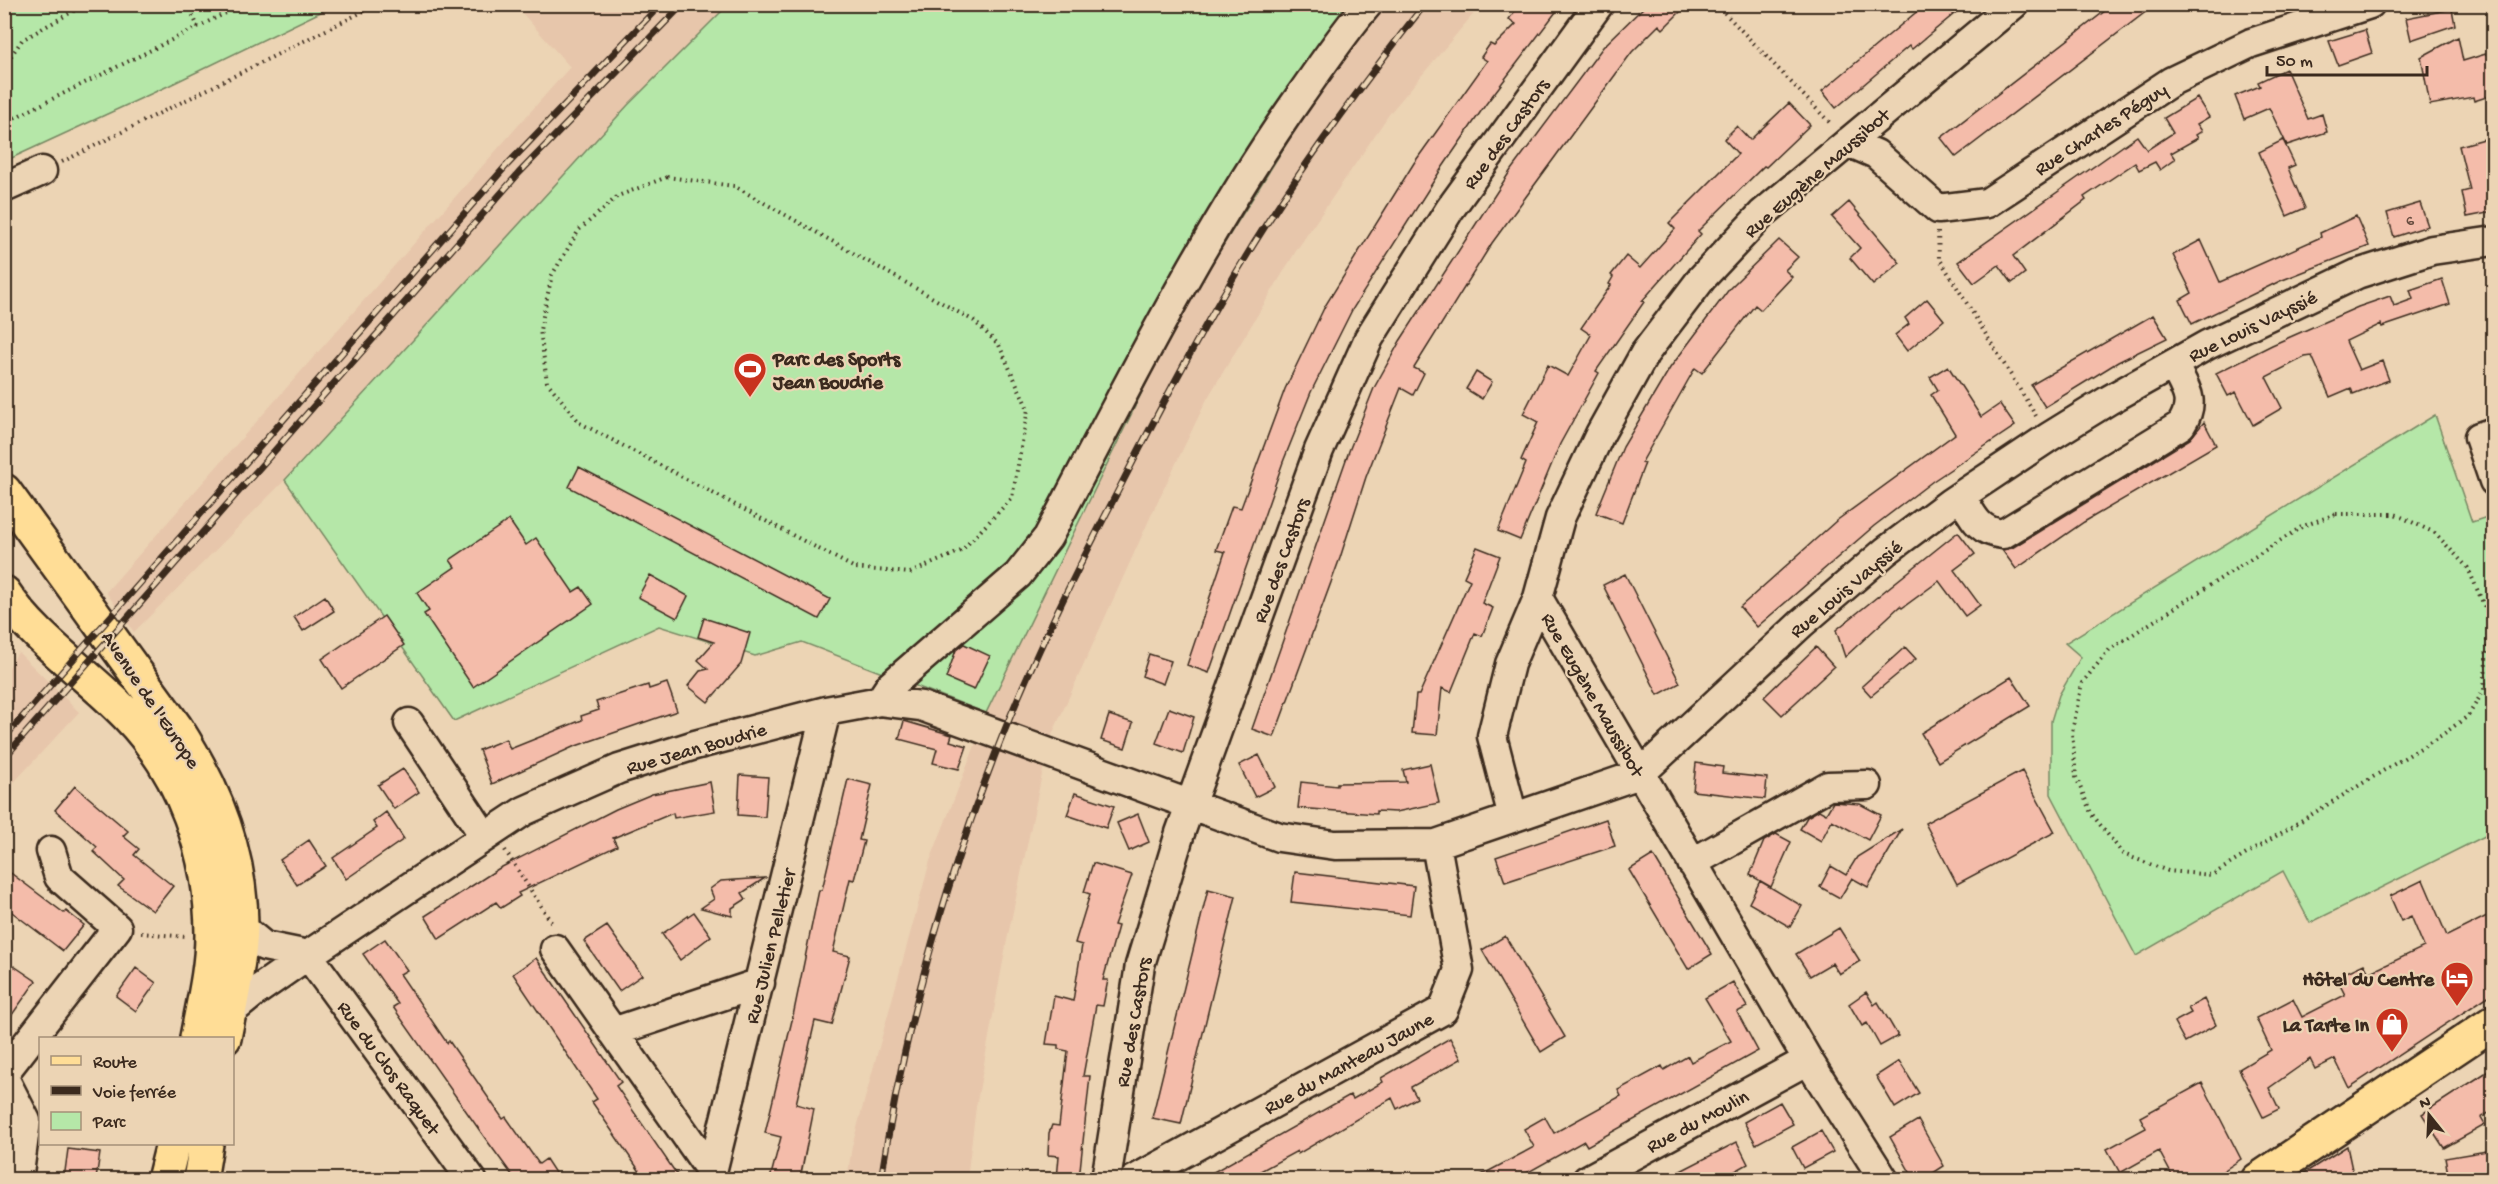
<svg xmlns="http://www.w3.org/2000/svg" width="2498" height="1184" viewBox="0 0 2498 1184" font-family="'Gochi Hand',sans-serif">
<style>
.built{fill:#e7c6ab}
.green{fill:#b5e7a8;stroke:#788863;stroke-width:1.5}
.building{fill:#f4bcaa;stroke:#3b2a1e;stroke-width:1.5}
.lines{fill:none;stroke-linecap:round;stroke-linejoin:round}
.minor-casing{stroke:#3b2a1e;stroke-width:33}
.major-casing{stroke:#3b2a1e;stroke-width:38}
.path{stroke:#3b2a1e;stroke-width:4;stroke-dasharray:1.5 4.5;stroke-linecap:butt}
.minor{stroke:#ecd4b4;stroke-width:28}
.major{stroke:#ffdd96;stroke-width:33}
.rail-casing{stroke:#3b2a1e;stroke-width:7}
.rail{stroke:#ecd4b4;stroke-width:4.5;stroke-dasharray:14;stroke-linecap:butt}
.labels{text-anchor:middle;stroke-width:4.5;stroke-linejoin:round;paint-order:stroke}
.number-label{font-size:16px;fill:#694e41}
.street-label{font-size:20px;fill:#3b2a1e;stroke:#ecd4b4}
.poi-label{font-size:20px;font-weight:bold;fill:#3b2a1e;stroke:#ecd4b4;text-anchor:end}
</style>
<rect width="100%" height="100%" fill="#ecd4b4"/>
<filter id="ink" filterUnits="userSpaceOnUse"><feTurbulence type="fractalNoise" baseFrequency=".0167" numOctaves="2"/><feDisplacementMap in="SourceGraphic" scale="12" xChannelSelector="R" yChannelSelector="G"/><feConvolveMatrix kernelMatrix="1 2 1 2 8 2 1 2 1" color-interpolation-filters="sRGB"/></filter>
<g filter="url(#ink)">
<path class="built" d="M515 5H728L628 105 285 480 134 632 106 592 570 67Z
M1387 5H1481L1390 113 1296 251 1207 399 1154 509 1051 737 986 713 1179 316 1330 74Z
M18 652 79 712 5 792V674Z
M976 743 1044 765 1007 940 976 1107 967 1179 847 1180 852 1146 930 861Z"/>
<path class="green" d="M4 5 5 4 335 5 168 86 5 161Z
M728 5H1387L1330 74 1179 316 986 713 802 642 755 656 659 626 454 721 285 480 628 105Z
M2435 415 2472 522 2493 515V832L2310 923 2283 871 2136 956 2051 794V721L2059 695 2081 657 2065 643Z"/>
<path class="building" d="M1520 4H1562L1486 104 1440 171 1352 310 1311 392 1283 462 1209 673 1187 665 1225 552 1216 550 1232 506 1241 508 1285 389 1325 306 1414 163 1487 61 1481 57 1490 44 1494 46 1516 24 1509 19Z
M1647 4H1688L1663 29 1659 25 1632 52 1492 243 1414 368 1424 373 1413 395 1401 388 1366 477 1340 558 1274 737 1252 729 1349 451 1374 388 1400 341 1511 170 1603 47Z
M1926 4H1966L1912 49 1909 46 1836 108 1822 91Z
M2114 4H2156L1956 157 1941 138Z
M2452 9 2455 25 2411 40 2406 18Z
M2365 30 2372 53 2338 65 2329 41Z
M2458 37 2463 61 2489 53 2493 67V95L2474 101 2473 97 2430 105 2421 57Z
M2286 69 2308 119 2322 114 2327 132 2287 145 2269 108 2244 119 2235 96 2260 86 2258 82Z
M2197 98 2209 117 2197 124 2202 131 2196 135 2198 138 2171 153 2175 159 2160 170 2155 162 2139 170 2135 163 2084 197 2086 200 2013 256 2025 273 2012 283 1999 265 1974 283 1958 262 2137 136 2147 150 2173 133 2164 118Z
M1789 103 1810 125 1766 167 1764 166 1698 231 1701 234 1642 301 1644 302 1596 371 1599 373 1560 444 1520 540 1498 531 1526 463 1521 460 1538 422 1523 414 1548 365 1568 376 1591 335 1581 328 1611 285 1609 284 1613 277 1611 275 1626 256 1640 268 1675 229 1669 223 1738 154 1724 139 1737 126 1750 140Z
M2488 138 2493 164V212L2467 217 2462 192 2470 190 2459 146Z
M2283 140 2295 165 2288 168 2305 208 2287 216 2259 152Z
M1849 202 1900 263 1873 285 1850 258 1860 248 1832 217Z
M2420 203 2428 226 2394 237 2387 213Z
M2356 216 2369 246 2280 281 2192 324 2180 300 2192 293 2173 255 2201 240 2220 282 2321 237 2320 233Z
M1779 240 1798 257 1785 270 1792 277 1761 310 1755 305 1702 373 1695 368 1642 462 1645 463 1622 523 1596 513 1623 447 1670 368 1730 288Z
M2442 279 2450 304 2382 327 2381 324 2346 341 2359 370 2382 361 2389 380 2353 394 2351 388 2330 397 2312 356 2305 357 2266 377 2282 408 2253 425 2236 392 2228 396 2216 373 2272 345 2358 307 2390 296 2394 306 2413 299 2410 290Z
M1927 299 1944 320 1907 351 1895 335 1909 324 1905 318Z
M2153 315 2167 338 2118 362 2045 407 2031 385Z
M1948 366 1981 417 2000 404 2015 426 1933 481 1874 526 1757 627 1740 607 1836 521 1955 434 1931 395 1938 390 1930 377Z
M1476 372 1492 382 1482 399 1466 389Z
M2204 422 2216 445 2084 522 2016 569 2002 550 2012 548 2190 439Z
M579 467 830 599 819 619 569 487Z
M509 520 526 545 536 538 573 592 581 587 593 604 473 687 424 614 429 611 417 593 455 567 450 560Z
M1958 532 1975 554 1954 570 1980 605 1965 616 1939 581 1902 608 1900 606 1845 657 1836 630Z
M1477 547 1500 556 1482 603 1493 608 1482 636 1475 633 1451 692 1442 688 1437 735 1412 733 1416 695H1419L1470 580 1464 577Z
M1625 574 1680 683 1658 695 1603 585Z
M650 575 688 596 677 618 638 597Z
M325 596 334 611 303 631 294 617Z
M384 616 404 645 341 688 322 659Z
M704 618 750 633 741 664 708 702 688 686 700 671 708 669 698 660 714 642 698 637Z
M964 644 990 656 974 690 946 678 956 650Z
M1816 647 1834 667 1782 715 1764 697Z
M1905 647 1916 659 1871 696 1862 686Z
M1149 654 1171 661 1163 684 1142 676Z
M2011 677 2030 706 1938 762 1921 733Z
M667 683 677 711 573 747 492 784 479 750 506 739 510 749 582 720 581 716 599 710 596 702 648 685 649 689Z
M1169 708 1194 717 1183 753 1156 743Z
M1109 715 1133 723 1125 748 1101 740Z
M904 721 952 735 950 741 967 746 959 769 933 763 937 749 899 739Z
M1259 755 1275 787 1255 797 1239 765Z
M1696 763 1723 767 1722 773 1767 778 1765 799 1693 791Z
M1430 764 1439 803 1396 812 1376 811V814L1298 808 1301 782 1337 786V783L1406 782 1403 770Z
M403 769 419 792 394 809 378 785Z
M2022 771 2055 832 1957 884 1925 823Z
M740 775 768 777 765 817 738 815Z
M848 779 872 785 859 840 864 841 854 880 850 879 833 952 850 956 832 1025 815 1021 796 1104 814 1109 800 1179H770L781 1137 765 1133 793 1016 819 890H822Z
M710 782 715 811 674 818 673 813 613 838 617 846 518 893 520 896 501 908 496 902 439 939 425 916 498 869 616 809 652 794Z
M75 786 128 831 123 836 139 849 134 855 173 886 153 911 118 886 124 880 93 851 97 847 55 810Z
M1075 793 1114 806 1106 828 1067 815Z
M1833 802 1860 804 1881 815 1868 840 1832 820 1821 841 1800 829 1807 817 1819 810 1826 814Z
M386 812 404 839 346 879 333 858 377 828 373 822Z
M1138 814 1149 842 1129 851 1117 823Z
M1606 819 1615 846 1505 882 1496 857Z
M1902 829 1868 887 1852 878 1840 898 1820 887 1831 866 1846 875 1857 857Z
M1776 834 1791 842 1771 887 1750 875 1764 841Z
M309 840 326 866 297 885 280 860Z
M1653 855 1712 954 1688 969 1629 870Z
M1093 863 1132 875 1114 925 1118 926 1103 980H1108L1103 1006 1096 1005 1083 1076H1090L1079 1179H1057L1059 1156 1048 1155 1049 1133 1052 1125 1059 1126 1068 1051 1058 1049V1045L1046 1044 1054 996 1073 1001 1082 945 1075 943 1090 894 1084 892Z
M4 868 64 913 66 911 84 925 63 951 4 906Z
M1295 872 1414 886 1410 915 1291 902Z
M765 878 742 893 746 899 732 908V916L701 908 714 899 710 889 721 881Z
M2423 880 2447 936 2493 913V993L2349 1088 2335 1059 2315 1069 2310 1059 2269 1088 2279 1109 2263 1117 2239 1069 2271 1050 2256 1018 2293 999 2302 1017 2345 995 2336 977 2364 964 2369 973 2424 947 2411 916 2401 921 2390 896Z
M1760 881 1802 906 1790 927 1749 903Z
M1208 889 1236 896 1181 1124 1152 1118Z
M694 912 711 936 680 960 662 934Z
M607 926 642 975 619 991 584 941Z
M1839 928 1860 961 1839 974 1832 963 1810 976 1796 954Z
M1505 936 1565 1037 1541 1052 1482 950Z
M385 939 407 970 400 974 447 1043 449 1041 503 1119 506 1117 539 1164 546 1159 559 1179H515L485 1138 393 1007 398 1004 363 954Z
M536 958 621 1082 616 1086 680 1179H645L592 1102 597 1099 513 974Z
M14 966 36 981 4 1026V981Z
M136 968 156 983 136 1011 116 996Z
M1733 982 1747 1007 1737 1012 1758 1051 1587 1146 1584 1141 1516 1179H1474L1534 1147 1524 1129 1545 1117 1554 1133 1621 1096 1618 1090 1662 1066 1664 1070 1688 1056 1691 1062 1731 1041 1705 998Z
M1866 992 1874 1005 1878 1002 1898 1036 1880 1046 1867 1023 1862 1026 1849 1004Z
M2204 999 2216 1025 2185 1042 2174 1022 2191 1013 2188 1008Z
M1450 1038 1461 1059 1411 1087 1417 1098 1397 1109 1392 1098 1298 1154 1297 1151 1246 1179H1201L1350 1095 1353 1099 1383 1082 1381 1078Z
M1899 1061 1919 1093 1895 1108 1876 1076Z
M2493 1068V1110L2481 1118 2485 1125 2444 1148 2422 1114Z
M2202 1083 2241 1159 2211 1179H2174L2159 1151 2120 1173 2107 1149 2146 1128 2140 1117Z
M1780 1102 1793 1124 1756 1144 1744 1122Z
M1918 1120 1944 1166 1924 1179H1914L1890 1137Z
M1821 1131 1833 1152 1803 1168 1792 1147Z
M1737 1142 1748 1164 1730 1174 1734 1179H1665Z
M2347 1146 2354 1179H2295L2325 1160Z
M68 1149 100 1153 96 1179H64Z
M2493 1150V1179H2449L2445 1158Z"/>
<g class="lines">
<defs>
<path id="minor" d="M1848 142 1876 154 1938 209 1987 203 2172 81 2251 43 2370 4
M4 188 42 171
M2494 432 2479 437 2494 481
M1961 496C1973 516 1977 531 2003 534L2181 425C2197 400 2185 389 2173 364
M880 701 890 686 1018 575 1048 537C1127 387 1202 235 1300 96 1322 65 1343 33 1368 4
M409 723 485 837
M1513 817 1492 736 1510 664 1538 598
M1692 863 1828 786 1867 785
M241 927 264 946 308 955 524 811 619 769 695 745 826 711 880 701 921 706 1279 837 1335 845 1436 844 1640 774 1802 623 1886 551 1950 503 2049 437 2109 400 2207 345 2357 274 2432 250 2494 241
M555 949 713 1174
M228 1014 255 992 308 955 472 1180
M613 1032 760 983
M4 1073 117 928 59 877 51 851
M4 1078 26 1121 18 1180
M710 1180 826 711
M1106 1180 1140 965 1180 833 1319 450 1369 338 1450 209 1599 4
M1134 1180 1443 1010 1459 970 1436 844
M1587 1180 1808 1060
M1884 1180 1808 1060 1538 598 1560 518 1600 434 1645 353 1702 278 1762 214 2014 4"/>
<path id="major" d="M4 491 176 728C214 787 241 854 241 925 240 963 231 1001 224 1038
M4 593C34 639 89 675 127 715 183 772 212 855 212 935 212 969 203 1005 197 1038
M164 1180 173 1144
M200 1180 206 1144
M2258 1180 2494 1022"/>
</defs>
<use href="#minor" class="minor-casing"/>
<use href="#major" class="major-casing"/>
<path class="path" d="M188 4 198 27
M1716 4 1832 125
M4 66 22 40 86 4
M4 97 14 118 244 4
M62 162 378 4
M667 177 734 186 974 321 999 345 1028 409 1012 498 961 551 910 573 855 568 580 423 547 382 540 330 552 275 579 230 618 196Z
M1938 232 1939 258 2036 416
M2336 514H2395L2435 533 2468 568 2489 617 2484 690 2468 716 2442 735 2212 875 2168 871 2123 854 2091 813 2076 777 2072 732 2082 683 2110 649 2303 526Z
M505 850 553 925
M141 933 187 937"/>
<use href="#minor" class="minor"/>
<use href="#major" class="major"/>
<defs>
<path id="rail" d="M4 738 506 166 661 4
M4 758 519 173 683 4
M881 1180C904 1028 946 878 1002 737 1036 651 1078 568 1120 487 1166 397 1213 307 1267 223 1316 147 1369 75 1425 4"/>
</defs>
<use href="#rail" class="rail-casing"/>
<use href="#rail" class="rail"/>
</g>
</g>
<defs>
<symbol id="stadium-pin" viewBox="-11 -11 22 30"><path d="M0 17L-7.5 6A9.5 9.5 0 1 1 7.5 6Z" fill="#c8321e" stroke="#ecd4b4"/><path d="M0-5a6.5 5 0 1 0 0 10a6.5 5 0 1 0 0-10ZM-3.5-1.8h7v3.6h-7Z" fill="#fff"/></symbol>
<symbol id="hotel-pin" viewBox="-11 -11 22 30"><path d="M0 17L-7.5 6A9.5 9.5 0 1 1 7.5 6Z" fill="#c8321e" stroke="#ecd4b4"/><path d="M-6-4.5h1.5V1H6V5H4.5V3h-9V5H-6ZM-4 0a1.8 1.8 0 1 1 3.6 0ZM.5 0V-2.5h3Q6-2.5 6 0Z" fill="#fff"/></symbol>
<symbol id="shop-pin" viewBox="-11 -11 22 30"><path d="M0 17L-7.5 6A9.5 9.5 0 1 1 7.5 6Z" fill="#c8321e" stroke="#ecd4b4"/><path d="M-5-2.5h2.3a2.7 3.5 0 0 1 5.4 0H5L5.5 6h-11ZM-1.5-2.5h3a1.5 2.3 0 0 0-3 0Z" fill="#fff"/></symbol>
</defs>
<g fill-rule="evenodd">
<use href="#stadium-pin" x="731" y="350" width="38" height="52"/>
<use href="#hotel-pin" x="2438" y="959" width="38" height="52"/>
<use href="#shop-pin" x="2373" y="1005" width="38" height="52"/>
</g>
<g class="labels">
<g class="number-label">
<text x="2410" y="225">6</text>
</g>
<g class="street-label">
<text transform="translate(2100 128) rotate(-33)" y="7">Rue Charles Péguy</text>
<text transform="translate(1505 133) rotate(-54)" y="7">Rue des Castors</text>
<text transform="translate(1816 172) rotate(-41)" y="7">Rue Eugène Maussibot</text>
<text transform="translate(2252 325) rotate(-26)" y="7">Rue Louis Vayssié</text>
<text transform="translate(1280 560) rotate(-70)" y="7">Rue des Castors</text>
<text transform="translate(1845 588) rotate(-40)" y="7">Rue Louis Vayssié</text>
<text transform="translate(1594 694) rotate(60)" y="7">Rue Eugène Maussibot</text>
<text transform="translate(152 699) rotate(56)" y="7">Avenue de l'Europe</text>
<text transform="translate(696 747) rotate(-16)" y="7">Rue Jean Boudrie</text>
<text transform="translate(769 946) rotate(-76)" y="7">Rue Julien Pelletier</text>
<text transform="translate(1132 1022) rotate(-80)" y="7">Rue des Castors</text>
<text transform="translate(1348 1062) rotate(-29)" y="7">Rue du Manteau Jaune</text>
<text transform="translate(390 1067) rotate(54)" y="7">Rue du Clos Raquet</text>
<text transform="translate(1697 1120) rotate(-28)" y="7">Rue du Moulin</text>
</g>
<g class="poi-label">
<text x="773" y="365" text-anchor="start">Parc des Sports<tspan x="773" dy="23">Jean Boudrie</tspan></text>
<text x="2434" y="985">Hôtel du Centre</text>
<text x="2369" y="1031">La Tarte In</text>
</g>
</g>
<rect width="2498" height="1184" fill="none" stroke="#ecd4b4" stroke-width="24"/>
<rect x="12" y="12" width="2474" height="1160" fill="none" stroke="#3b2a1e" stroke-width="2" filter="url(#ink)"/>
<rect x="39" y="1037" width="195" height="108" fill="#ecd4b4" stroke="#a59078" stroke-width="1.5"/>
<rect x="51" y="1056" width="30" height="9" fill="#ffdd96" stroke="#a59078" stroke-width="1.5"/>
<text x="93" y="1067" font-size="18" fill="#3b2a1e">Route</text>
<rect x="51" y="1086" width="30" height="9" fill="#3b2a1e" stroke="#a59078" stroke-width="1.5"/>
<text x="93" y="1097" font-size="18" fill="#3b2a1e">Voie ferrée</text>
<rect x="51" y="1112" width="30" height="18" fill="#b5e7a8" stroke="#a59078" stroke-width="1.5"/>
<text x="93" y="1127" font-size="18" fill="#3b2a1e">Parc</text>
<g transform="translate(2429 1115) rotate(342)" stroke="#ecd4b4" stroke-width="4.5" paint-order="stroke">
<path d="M0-4.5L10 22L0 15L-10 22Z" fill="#3b2a1e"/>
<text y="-9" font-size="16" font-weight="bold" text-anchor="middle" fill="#3b2a1e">N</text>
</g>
<path d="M2267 66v9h160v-9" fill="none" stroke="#3b2a1e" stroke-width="3"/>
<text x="2276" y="66" font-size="18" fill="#3b2a1e" stroke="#ecd4b4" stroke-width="4.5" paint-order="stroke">50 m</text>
</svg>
